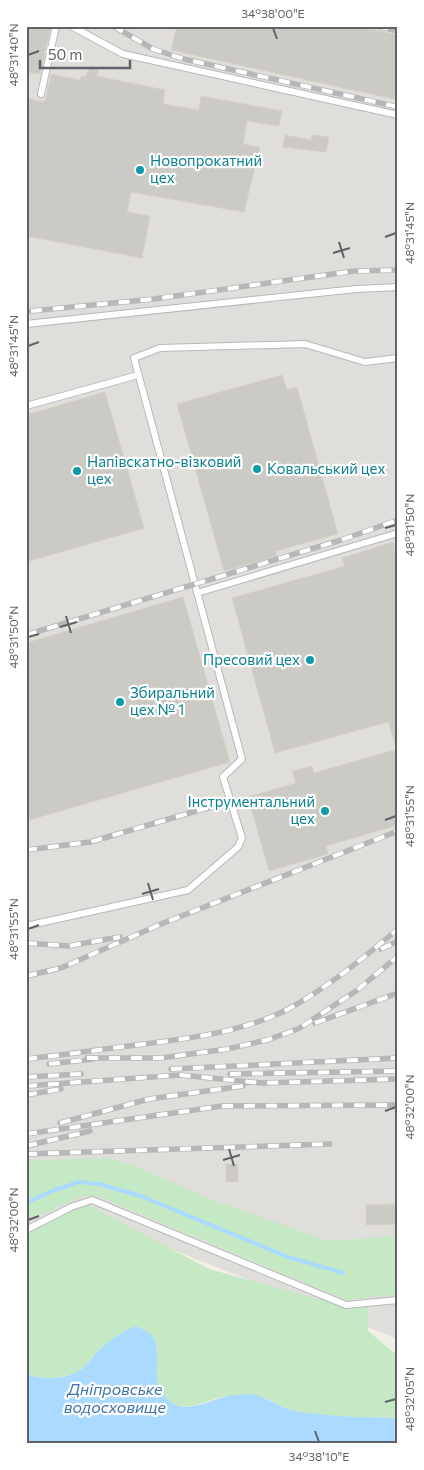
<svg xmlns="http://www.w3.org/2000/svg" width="424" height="1470" viewBox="0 0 424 1470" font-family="Commissioner,sans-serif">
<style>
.industrial{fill:#e0deda}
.green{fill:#c5e8c5}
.water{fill:#aadaff}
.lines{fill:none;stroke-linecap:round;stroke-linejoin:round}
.stream{stroke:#aadaff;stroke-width:4}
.building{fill:#cccac5;stroke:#d6d1c6}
.lane-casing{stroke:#b5b8bc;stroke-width:8}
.lane{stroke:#fff;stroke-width:6}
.rail-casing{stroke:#b6b7b8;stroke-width:5.5}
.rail{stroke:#fff;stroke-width:4;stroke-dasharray:11;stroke-linecap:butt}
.ticks{fill:none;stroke:#5f6368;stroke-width:2}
.culture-dot{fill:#0f9aa8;stroke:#fff;stroke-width:2}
.labels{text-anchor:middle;stroke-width:4.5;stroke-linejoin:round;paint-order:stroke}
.culture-label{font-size:15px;fill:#0d838f;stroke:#fff;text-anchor:start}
.water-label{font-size:16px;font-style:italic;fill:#4174aa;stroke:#fff}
.neatline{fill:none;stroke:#5f6368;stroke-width:2}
.ticks-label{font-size:12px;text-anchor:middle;fill:#5f6368}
</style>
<rect width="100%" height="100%" fill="#f1efe8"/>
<path class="industrial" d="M26 26H398V1339L95 1219 26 1247Z"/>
<path class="green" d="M107 1158 130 1164 215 1201 329 1241 398 1236V1294L346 1300 97 1196H83L26 1221V1163L40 1160Z
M88 1205 209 1269 340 1305 368 1307V1331L398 1356V1418C363 1417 329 1418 295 1411 285 1410 276 1402 267 1399 256 1397 243 1396 232 1396 211 1395 191 1415 170 1402 153 1391 155 1366 158 1349L136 1326C123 1330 108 1342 98 1351 92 1356 88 1364 82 1369 67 1379 42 1382 26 1373V1234L60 1216Z"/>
<path class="water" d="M136 1326C142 1329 149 1332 152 1336 165 1351 146 1381 168 1400 185 1416 211 1399 229 1396 234 1395 240 1395 245 1394 263 1393 278 1408 295 1411 329 1417 363 1417 398 1418V1444H26V1373C42 1382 67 1379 82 1369 88 1364 92 1357 98 1351 108 1342 123 1330 136 1326Z"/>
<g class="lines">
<path class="stream" d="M26 1203 52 1191 79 1182 99 1184 141 1196 288 1257 343 1273"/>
</g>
<path class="building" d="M26 26H51L40 74 26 72Z
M177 26H356L398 35V100L171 50Z
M91 66 99 71 96 76 165 90 163 104 199 110 201 96 282 111 279 126 247 121 243 144 260 147 244 212 131 192 127 212 150 216 142 258 26 236V98L45 102 51 74 80 80 81 76 85 77Z
M285 135 311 140 312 135 329 137 326 152 283 147Z
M282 375 287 390 297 387 338 534 276 551 277 556 224 571 177 404Z
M105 392 144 528 26 562V415Z
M393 542 398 558V744L396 745 388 722 275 753 232 598 345 566 342 558Z
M183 597 230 762 26 821V643Z
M398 749V825L326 846 328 854 269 871 248 797 296 783 292 771 312 766 314 773Z
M226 1164H238V1182H226Z
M398 1204V1224L366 1225V1205Z"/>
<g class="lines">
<defs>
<path id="lane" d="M71 26 123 54 398 115
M41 94 56 26
M26 324 356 289 398 287
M26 406 138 375
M197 593 398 533
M26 926 188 890 238 847 242 838 223 777 242 759 134 358 160 348 305 344 365 362 398 358
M26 1230 71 1207 92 1200 346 1305 398 1300"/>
</defs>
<use href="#lane" class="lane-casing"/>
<use href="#lane" class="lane"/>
<defs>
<path id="rail" d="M113 26 153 49 184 59 398 107
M377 26 398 31
M31 311 154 299 354 271 398 270
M26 635 341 540 398 520
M26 850 90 842 224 803
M26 943 68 946 120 937
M381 949 398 941
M26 976 61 968 161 924 398 831
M315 1023 398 993
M87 1058H161L227 1049 267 1040 298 1029 356 991 398 956
M26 1059C63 1055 99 1050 136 1045 185 1039 246 1032 290 1008 327 988 366 956 398 929
M49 1064 93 1059
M171 1069 398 1058
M230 1074 398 1071
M26 1077 81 1074
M26 1086 180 1075 262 1083 398 1079
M26 1095 61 1089
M60 1123 149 1099 243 1086
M26 1134 222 1106 398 1105
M26 1146 90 1131
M26 1154 330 1144"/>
</defs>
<use href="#rail" class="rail-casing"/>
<use href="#rail" class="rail"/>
</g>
<path class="ticks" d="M273 28 277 39M28 55 39 51M385 237 396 233M339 242 344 258M333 253 350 248M28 346 39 342M385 528 396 525M66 616 71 633M60 627 77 622M28 637 39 634M385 820 396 816M148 883 153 900M142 894 159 889M28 929 39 925M385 1111 396 1107M229 1149 234 1166M223 1160 240 1155M28 1220 39 1216M385 1402 396 1399M315 1431 319 1442"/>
<g class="culture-dot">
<circle cx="140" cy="170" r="5"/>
<circle cx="257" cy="469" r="5"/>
<circle cx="77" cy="471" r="5"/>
<circle cx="310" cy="660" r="5"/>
<circle cx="120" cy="702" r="5"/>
<circle cx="325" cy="811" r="5"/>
</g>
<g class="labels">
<g class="culture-label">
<text x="150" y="166">Новопрокатний<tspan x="150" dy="17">цех</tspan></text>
<text x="87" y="467">Напівскатно-візковий<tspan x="87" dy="17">цех</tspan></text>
<text x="267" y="474">Ковальський цех</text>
<text x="300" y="665" text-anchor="end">Пресовий цех</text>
<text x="130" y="698">Збиральний<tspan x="130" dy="17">цех № 1</tspan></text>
<text x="315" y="807" text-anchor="end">Інструментальний<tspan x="315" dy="17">цех</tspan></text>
</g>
<g class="water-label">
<text x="115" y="1395">Дніпровське<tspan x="115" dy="18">водосховище</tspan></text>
</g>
</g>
<rect width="424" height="1470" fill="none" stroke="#ffffff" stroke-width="55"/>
<path d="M40 60v8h90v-8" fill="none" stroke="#5f6368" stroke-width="2.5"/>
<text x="48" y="60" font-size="15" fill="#5f6368" stroke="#ffffff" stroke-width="4" paint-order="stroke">50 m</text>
<rect x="28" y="28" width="368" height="1414" class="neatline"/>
<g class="ticks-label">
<text x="273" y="18">34°38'00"E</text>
<text transform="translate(14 55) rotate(-90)" y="4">48°31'40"N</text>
<text transform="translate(410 233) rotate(-90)" y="4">48°31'45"N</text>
<text transform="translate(14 346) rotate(-90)" y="4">48°31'45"N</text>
<text transform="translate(410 525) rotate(-90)" y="4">48°31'50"N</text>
<text transform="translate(14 637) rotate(-90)" y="4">48°31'50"N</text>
<text transform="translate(410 816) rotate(-90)" y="4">48°31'55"N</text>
<text transform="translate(14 929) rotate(-90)" y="4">48°31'55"N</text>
<text transform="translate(410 1107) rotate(-90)" y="4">48°32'00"N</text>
<text transform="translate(14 1220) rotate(-90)" y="4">48°32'00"N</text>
<text transform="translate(410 1399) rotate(-90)" y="4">48°32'05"N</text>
<text x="319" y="1461">34°38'10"E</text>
</g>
</svg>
